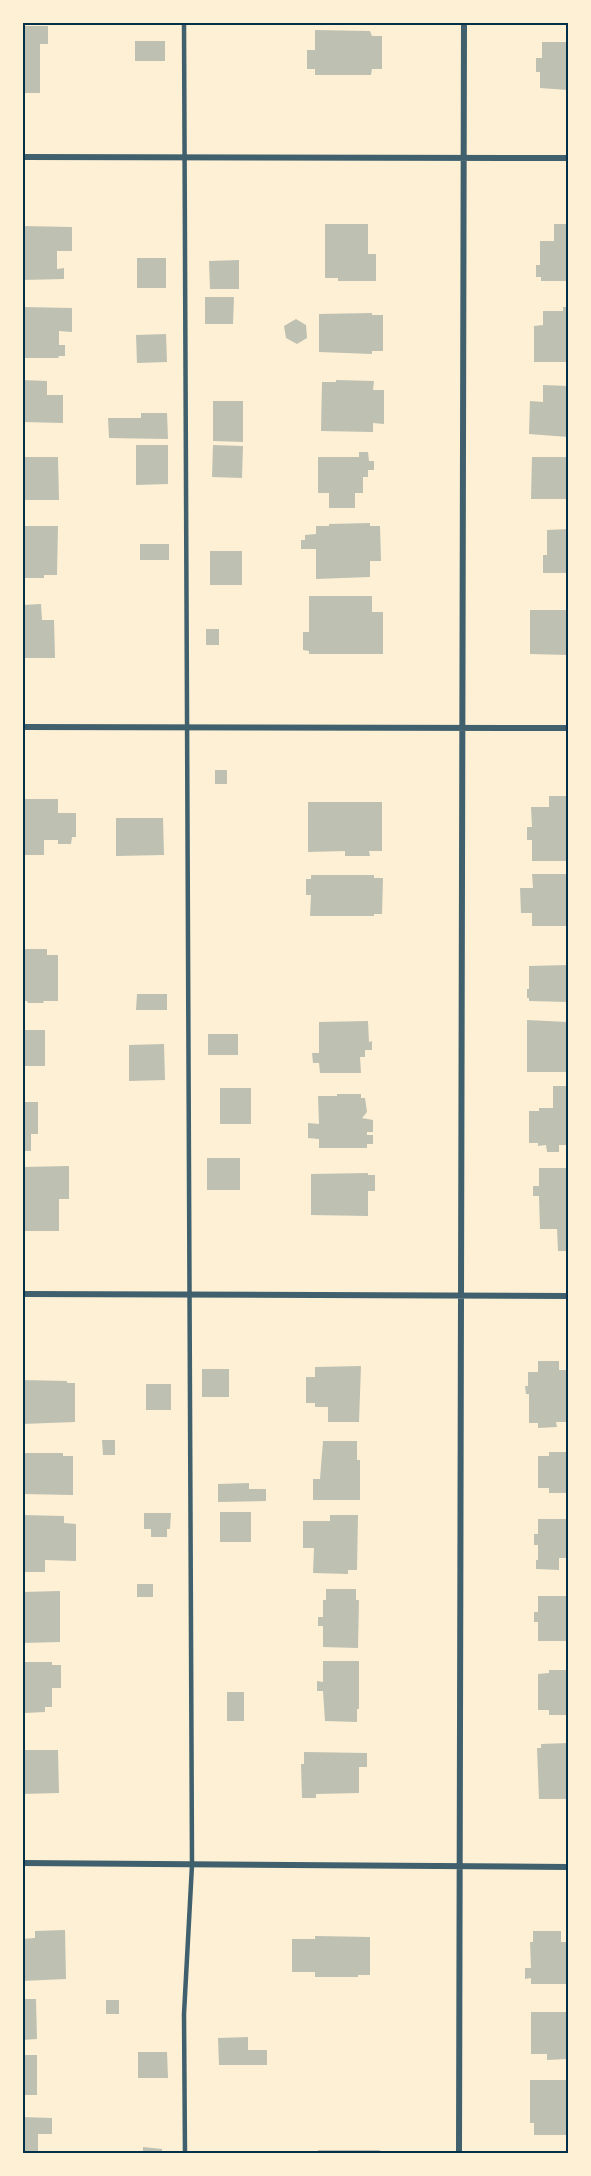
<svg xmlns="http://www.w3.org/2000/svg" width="591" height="2176" viewBox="0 0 591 2176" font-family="Spectral,serif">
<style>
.building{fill:#bec0b2}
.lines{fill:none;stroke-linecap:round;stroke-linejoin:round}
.service{stroke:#3f606c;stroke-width:4.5}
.minor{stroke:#3f606c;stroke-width:6}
.neatline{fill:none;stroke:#003049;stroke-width:2}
</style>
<rect width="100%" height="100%" fill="#fdf0d5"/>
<path class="building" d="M22 26H48V44H40V93H22Z
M315 30 370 31 372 36H382V69H372L371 75H315V69H307V50H315Z
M135 41H165V61H135Z
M542 42H568L567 90 540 88V72H536V58H542Z
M325 224H368V254H376V281H338V278H325Z
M554 224H568V281H541V277H536V265H540V241H554Z
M22 226 72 227V251H57V269L64 268V279L22 280Z
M137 258H166V288H137Z
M239 260V289H210L209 261Z
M205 297H234L233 324H205Z
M22 307 72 308V332L59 331V345H65V356H59L58 358H22Z
M563 307H568V362H534V326L543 325V311H563Z
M372 313V315H383V351H372V354L319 352V314Z
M296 319 306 325 307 338 297 344 286 338 284 326Z
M166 334 167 362 137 363 136 335Z
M22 380 47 381V395H63V423L22 422Z
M336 380 374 381 373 390H384V424L373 423V432L321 431 322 382H336Z
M543 385 568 386V437L529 434 530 401 543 402Z
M213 401H243V442L213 441Z
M141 413H167L168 439 109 438 108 418H141Z
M136 445H168V484L136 485Z
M213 445 243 446 242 478 212 477Z
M359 452H368L369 461H374V470H368V477H363V493H355V508H329V493H318V457H359Z
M22 457H58L59 500H22Z
M532 457H568V499H531Z
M370 523V526H380L381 561H370V577L316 579V549H301V540H305V535L316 534V526H329V524Z
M22 526H58L57 575H44V578H22Z
M568 529V573H543V555H547V530Z
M140 544H169V560H140Z
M210 551H242V585H210Z
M309 596H372V612H383V654H309V651L303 650V632H309Z
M41 604 42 620H54L55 658H22V605Z
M530 610H568V655L530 654Z
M206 629H219V645H206Z
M215 770H227V784H215Z
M549 796H568V861H532V840H527V827H532L531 807H549Z
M22 799H58V813H76V837H72L71 844H58V840H44V855H22Z
M308 802H382V851H369L370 856H345V851L308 852Z
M116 818H163L164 855 116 856Z
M532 874H568V926H532V913H521L520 888H533Z
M311 875H374V878H383L382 914H374V916H310L311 895H306V879H311Z
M22 949H47V955H58V1001H43L44 1003H28L27 1001H22Z
M568 965V1002L529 1001V998H527V989H529V966Z
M137 994H167V1010H136Z
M527 1020 568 1022V1072H527Z
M368 1021 369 1042 372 1041V1050H365V1057H360L361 1073H320L319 1063H313L312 1053H319V1022Z
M22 1030H45V1066H22Z
M208 1034H238V1055H208Z
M164 1044 165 1080 129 1081V1045Z
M553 1086H568V1145H559V1152H547L546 1145 538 1146V1143H529V1111H539V1108H553Z
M220 1088H251V1124H220Z
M337 1094H361V1098H365L367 1112 362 1118 373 1120V1132H367V1135H373V1144H367V1148H319V1139L308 1138V1123L319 1124 318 1096H337Z
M22 1102H38V1134H31V1151H22Z
M207 1158H240V1190H207Z
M69 1166V1199H59V1231H22V1167Z
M539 1168H568V1251H558L557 1229H540L539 1196H533V1186H539Z
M368 1173V1175H375V1191H368V1216L311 1215V1174Z
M538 1361H559V1370H566V1373H568V1418L567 1422H556L557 1427 538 1428V1423H529V1394H526L525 1386H528V1372H538Z
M361 1366 359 1422H328V1407H315V1403H306V1377H315V1367Z
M202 1369H229V1397H202Z
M22 1380 67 1381V1383H75V1422L22 1424Z
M146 1384H171V1410H146Z
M102 1440H115V1455H103Z
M323 1441H357V1460H360V1500H313V1479H320Z
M549 1452H568V1493H549V1488H538V1456H549Z
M22 1453H63V1456H73V1495L22 1494Z
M249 1483V1489H266V1501L218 1502V1484Z
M220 1512H251V1542H220Z
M144 1513H171L170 1529H167V1537H151V1529H144Z
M22 1515 64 1516V1523L76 1524V1561L45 1560V1572H22Z
M330 1515H358L357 1570H348V1574L313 1573 314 1548H303V1521H330Z
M538 1519H568V1558H559V1570L536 1569V1560H538V1545H534V1534H538Z
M137 1584H153V1597H137Z
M326 1589H356V1600H359L358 1648 323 1647V1626H318V1617H323V1600H326Z
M60 1591V1642L22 1643V1592Z
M538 1596H568V1641H538V1622H534V1612H538Z
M323 1661H359V1709H357V1722L325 1721 323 1691H317V1681L323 1682Z
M22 1662H52V1665H61V1688H52V1707H45V1712L25 1713V1707H22Z
M549 1670H568V1715H549V1710H538V1674L549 1673Z
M227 1692H244V1721H227Z
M568 1743V1799H539L537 1748H541V1744Z
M22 1750H58L59 1793 22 1794Z
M304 1752 367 1753V1767H359V1793L316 1794V1798H302L301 1764H304Z
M65 1930 66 1979 22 1981V1939L35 1938V1931Z
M533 1931H561V1942H568V1984H531V1978L525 1979V1968H531L530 1942H533Z
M315 1936 370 1937V1975H358V1977H315V1972H292V1939H315Z
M22 1999H36L37 2039 22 2040Z
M106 2000H119V2014H106Z
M531 2012H568V2059L547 2060V2054H531Z
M248 2037V2050H267V2065H219L218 2038Z
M138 2052H167L168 2078H138Z
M22 2055H37V2095H22Z
M530 2080H568V2123H566V2135H534V2123H530Z
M22 2117 52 2118V2134H38V2154H22Z
M143 2147 162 2149V2154H143Z
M318 2150H380V2154H318Z"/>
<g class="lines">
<path class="service" d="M184 22 192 1865 184 2014 185 2154"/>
<path class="minor" d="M22 157 568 158
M22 727 568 728
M22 1294 568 1296
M22 1863 568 1867
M459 2154 464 22"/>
</g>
<rect width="591" height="2176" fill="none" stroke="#fdf0d5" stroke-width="48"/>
<rect x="24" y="24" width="543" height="2128" class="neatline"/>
</svg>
